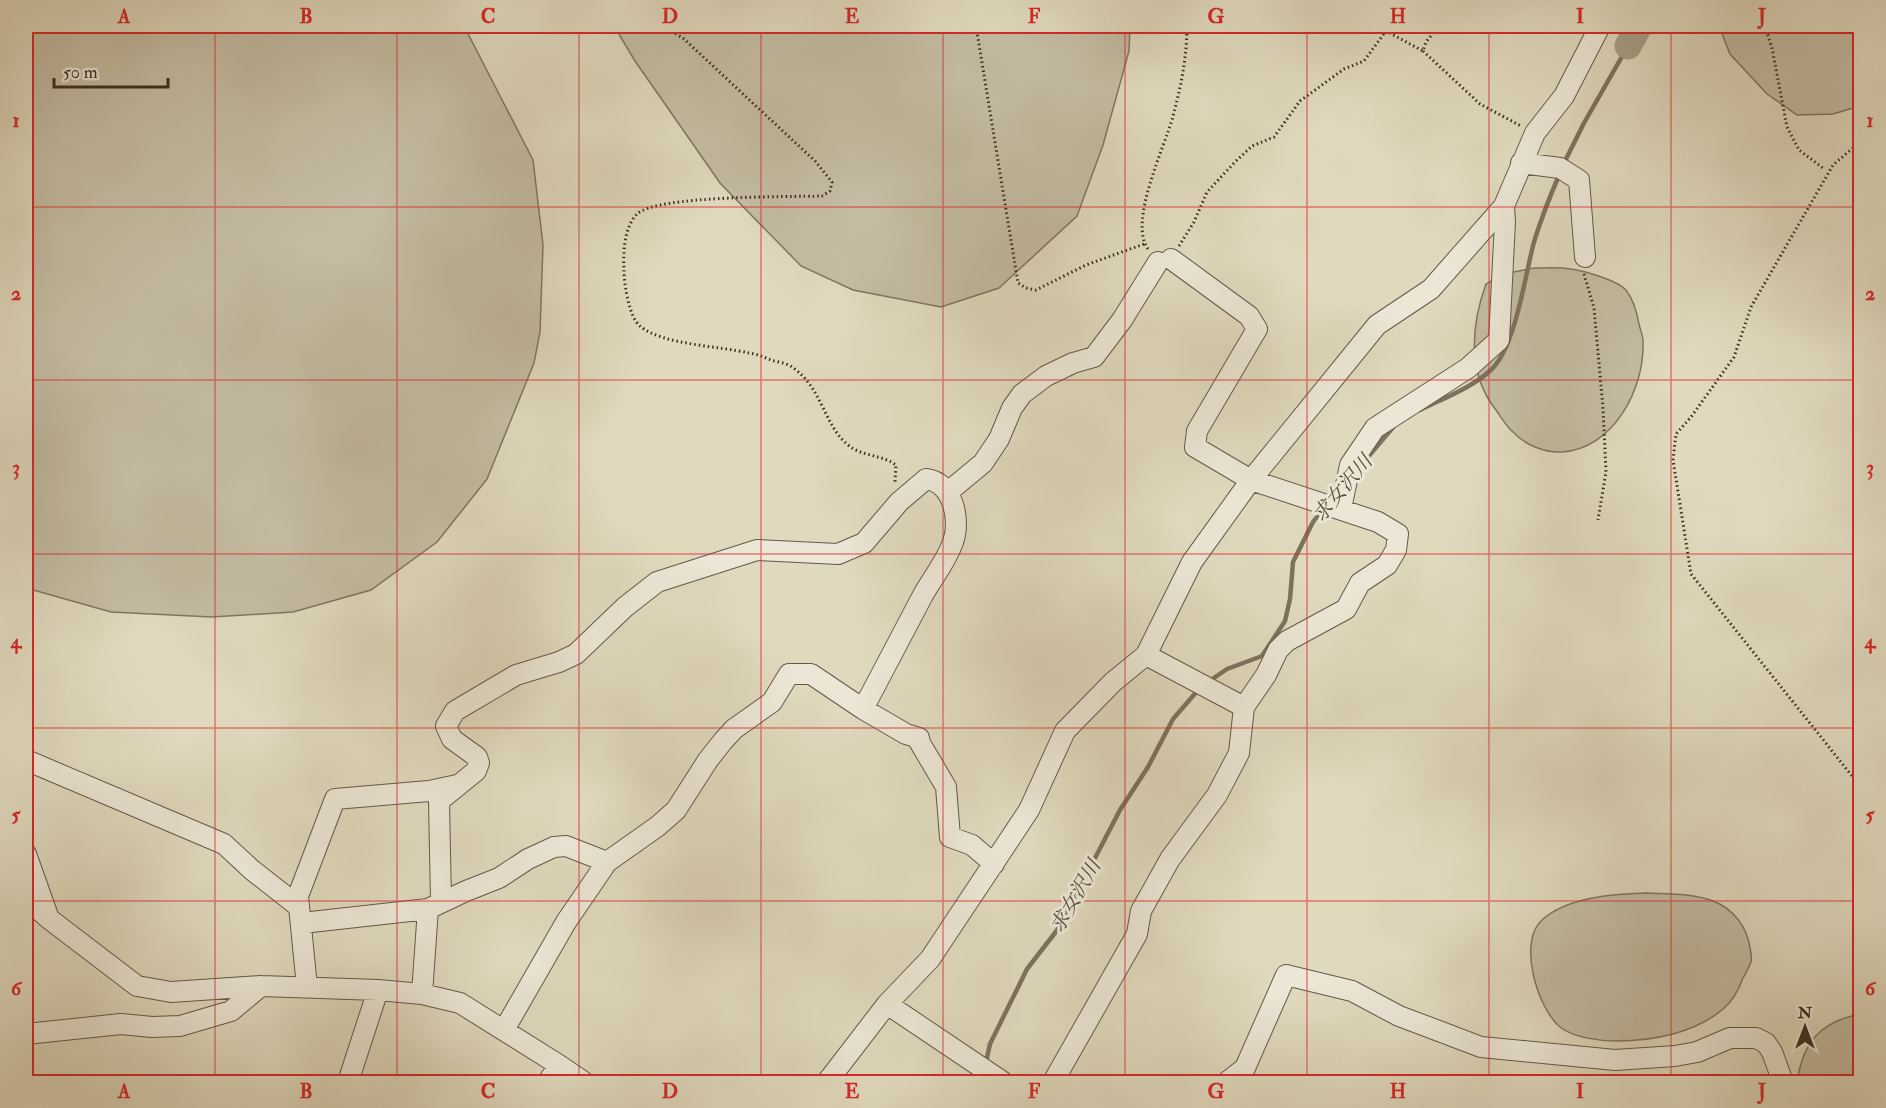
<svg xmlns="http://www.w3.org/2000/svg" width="1886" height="1108" viewBox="0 0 1886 1108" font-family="'IM FELL Double Pica','Noto Serif JP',serif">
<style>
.green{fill:#c4bca3;stroke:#807562;stroke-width:1.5}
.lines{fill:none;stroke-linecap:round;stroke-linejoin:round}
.stream{stroke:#7d725f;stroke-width:4.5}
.river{stroke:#a89f89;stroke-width:27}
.minor-casing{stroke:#655948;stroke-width:22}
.path{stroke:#3c2e21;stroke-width:3;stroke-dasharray:1.5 3;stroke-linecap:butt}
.minor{stroke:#ebe6d5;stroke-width:20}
.grid{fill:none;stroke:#d62828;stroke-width:1.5;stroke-opacity:0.55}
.labels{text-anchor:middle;stroke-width:6;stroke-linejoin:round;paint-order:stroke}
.water-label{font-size:20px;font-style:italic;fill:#574a3b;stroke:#ebe6d5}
.neatline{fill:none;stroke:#d62828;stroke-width:2}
.grid-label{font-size:20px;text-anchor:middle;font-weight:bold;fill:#d62828}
</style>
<rect width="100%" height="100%" fill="#e0d9be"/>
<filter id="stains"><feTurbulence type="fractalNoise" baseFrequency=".00333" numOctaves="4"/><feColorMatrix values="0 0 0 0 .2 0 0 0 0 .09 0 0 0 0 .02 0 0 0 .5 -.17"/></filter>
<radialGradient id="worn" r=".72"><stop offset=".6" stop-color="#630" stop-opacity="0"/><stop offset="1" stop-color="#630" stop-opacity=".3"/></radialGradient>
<path class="green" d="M26 26H464L533 160 543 245 540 332 534 363 487 479 437 542 371 590 293 612 212 617 111 612 26 588Z
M614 26H1130L1129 51 1103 145 1077 216 999 288 941 307 853 290 801 266 720 183 635 61Z
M1719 26H1860V106L1833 114 1797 115 1767 94 1730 54Z
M1534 268C1546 268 1559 267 1571 269 1584 271 1617 280 1626 290 1633 299 1637 313 1639 324 1640 329 1643 336 1643 341 1645 389 1613 449 1562 452 1545 453 1525 445 1513 432 1506 426 1501 417 1496 410 1467 374 1471 325 1486 284L1504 274Z
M1646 893C1668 894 1692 893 1713 901 1734 909 1747 927 1750 948 1751 953 1752 957 1751 962 1749 967 1746 973 1743 978 1739 989 1733 1001 1723 1009 1695 1033 1653 1041 1617 1041 1600 1041 1574 1038 1560 1027 1538 1009 1517 942 1542 920 1567 897 1614 894 1646 893Z
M1860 1014V1082H1797C1803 1042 1820 1022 1860 1014Z"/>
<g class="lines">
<path class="stream" d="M1563 165 1584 123 1628 46
M1420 410C1444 398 1472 388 1492 369 1516 345 1525 275 1534 242 1541 219 1550 196 1560 173
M1362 464 1395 425
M1208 682 1227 669 1262 656 1285 621 1290 599 1293 562 1313 522 1323 509
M986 1062 990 1044 1027 969 1058 929 1120 810 1148 767 1173 719 1199 689"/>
<path class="river" d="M1628 46 1639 26"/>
<defs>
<path id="minor" d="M1521 163 1560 168 1579 180 1585 257
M1171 259 1249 316 1257 329 1197 431 1195 447 1251 480 1378 522 1398 534 1396 550 1387 565 1360 583 1346 609 1287 641 1278 650 1266 675 1244 707
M948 492 983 463 999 439 1012 408 1022 394 1046 376 1073 363 1094 357 1122 320 1158 262
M1341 509 1350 465 1375 428 1468 368 1499 340 1505 222 1504 206
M26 760 224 844 252 870 298 906
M26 854 48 916
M26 898 48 918 137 986 171 992 261 986 378 990 422 994 460 1003 559 1065 584 1082
M441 902 439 801 476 771 479 763 477 757 452 739 446 726 455 711 516 675 559 662 576 654 625 607 657 582 757 550 838 554 864 543 899 502 926 479C953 482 961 520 953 542 946 562 933 577 923 595 903 633 883 671 863 709L906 734 919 738 920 743 946 787 950 837 972 845 994 864
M302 923 428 909 466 891 499 878 528 859 554 847 566 846 607 862
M307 987 298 896 335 799 429 791 457 785
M422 994 428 909
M887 1004 1003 1082
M504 1030 566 922 607 862 658 826 676 810 708 760 723 741 734 729 772 702 789 674H811L863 709
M26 1034 121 1024 152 1027 180 1026 231 1011 261 986
M348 1082 378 990
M548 1082 559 1065
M827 1082 887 1004 930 959 1029 810 1065 731 1113 682 1146 655 1192 562 1251 480 1377 325 1431 289 1504 206 1535 133 1564 96 1600 26
M1053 1082 1137 934 1141 911 1170 859 1217 795 1239 753 1244 707 1146 655
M1227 1082 1245 1068 1286 975 1352 991 1399 1016 1481 1047 1615 1060 1675 1056 1697 1052 1730 1038H1756L1766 1043 1772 1052 1783 1082"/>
</defs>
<use href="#minor" class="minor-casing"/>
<path class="path" d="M541 26 553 28 568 26
M664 26 684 39 815 161 832 182 830 191 822 196C790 197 657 195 637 214 624 227 623 253 624 270 624 284 629 317 640 326 662 345 720 346 749 353 757 354 764 357 771 360 777 362 787 363 792 367 822 387 824 425 847 444 861 457 881 454 896 465L895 482
M976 26 1018 283 1026 288 1036 290 1086 265 1144 244
M1378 26 1386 31
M1765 26 1772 48 1787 127 1799 150 1823 168
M1423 51 1480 104 1521 126
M1860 142 1833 165 1751 307 1734 357 1691 417 1676 434 1673 460 1691 574 1860 786
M1179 246 1194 222 1207 192 1235 162 1252 146 1274 137 1300 101 1344 69 1364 61 1386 31 1423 51 1426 42 1439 26
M1148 249C1128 221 1165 147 1173 116 1181 87 1187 56 1187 26
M1584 274 1594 308 1603 408 1606 472 1598 520"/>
<use href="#minor" class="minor"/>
</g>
<path class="grid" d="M215 26V1082M397 26V1082M579 26V1082M761 26V1082M943 26V1082M1125 26V1082M1307 26V1082M1489 26V1082M1671 26V1082M26 207H1860M26 380H1860M26 554H1860M26 728H1860M26 901H1860"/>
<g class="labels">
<g class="water-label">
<text transform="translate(1342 488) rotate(-50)" y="7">求女沢川</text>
<text transform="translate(1075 896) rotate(-60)" y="7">求女沢川</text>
</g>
</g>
<rect width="1886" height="1108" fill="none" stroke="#e0d9be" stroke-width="66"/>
<g transform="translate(1805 1027)" stroke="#ebe6d5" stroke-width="4.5" paint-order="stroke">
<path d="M0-4.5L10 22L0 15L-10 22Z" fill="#3c2e21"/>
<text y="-9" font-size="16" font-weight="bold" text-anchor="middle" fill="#3c2e21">N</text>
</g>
<path d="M54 78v9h114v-9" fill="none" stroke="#3c2e21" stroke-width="3"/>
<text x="63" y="78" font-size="18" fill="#3c2e21" stroke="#ebe6d5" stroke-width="4.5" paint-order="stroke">50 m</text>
<rect x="33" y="33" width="1820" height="1042" class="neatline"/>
<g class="grid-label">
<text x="124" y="23">A</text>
<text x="306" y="23">B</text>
<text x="488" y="23">C</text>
<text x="670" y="23">D</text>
<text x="852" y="23">E</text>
<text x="1034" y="23">F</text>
<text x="1216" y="23">G</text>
<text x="1398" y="23">H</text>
<text x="1580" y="23">I</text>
<text x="1762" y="23">J</text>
<text x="16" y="127">1</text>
<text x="1870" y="127">1</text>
<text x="16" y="300">2</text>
<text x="1870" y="300">2</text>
<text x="16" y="474">3</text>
<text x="1870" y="474">3</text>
<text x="16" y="648">4</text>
<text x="1870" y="648">4</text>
<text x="16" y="821">5</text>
<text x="1870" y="821">5</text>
<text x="16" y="995">6</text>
<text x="1870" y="995">6</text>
<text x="124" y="1098">A</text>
<text x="306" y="1098">B</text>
<text x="488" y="1098">C</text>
<text x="670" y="1098">D</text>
<text x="852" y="1098">E</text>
<text x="1034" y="1098">F</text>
<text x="1216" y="1098">G</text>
<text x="1398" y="1098">H</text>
<text x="1580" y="1098">I</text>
<text x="1762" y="1098">J</text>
</g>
<rect width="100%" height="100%" filter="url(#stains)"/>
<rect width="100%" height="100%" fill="url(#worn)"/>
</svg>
